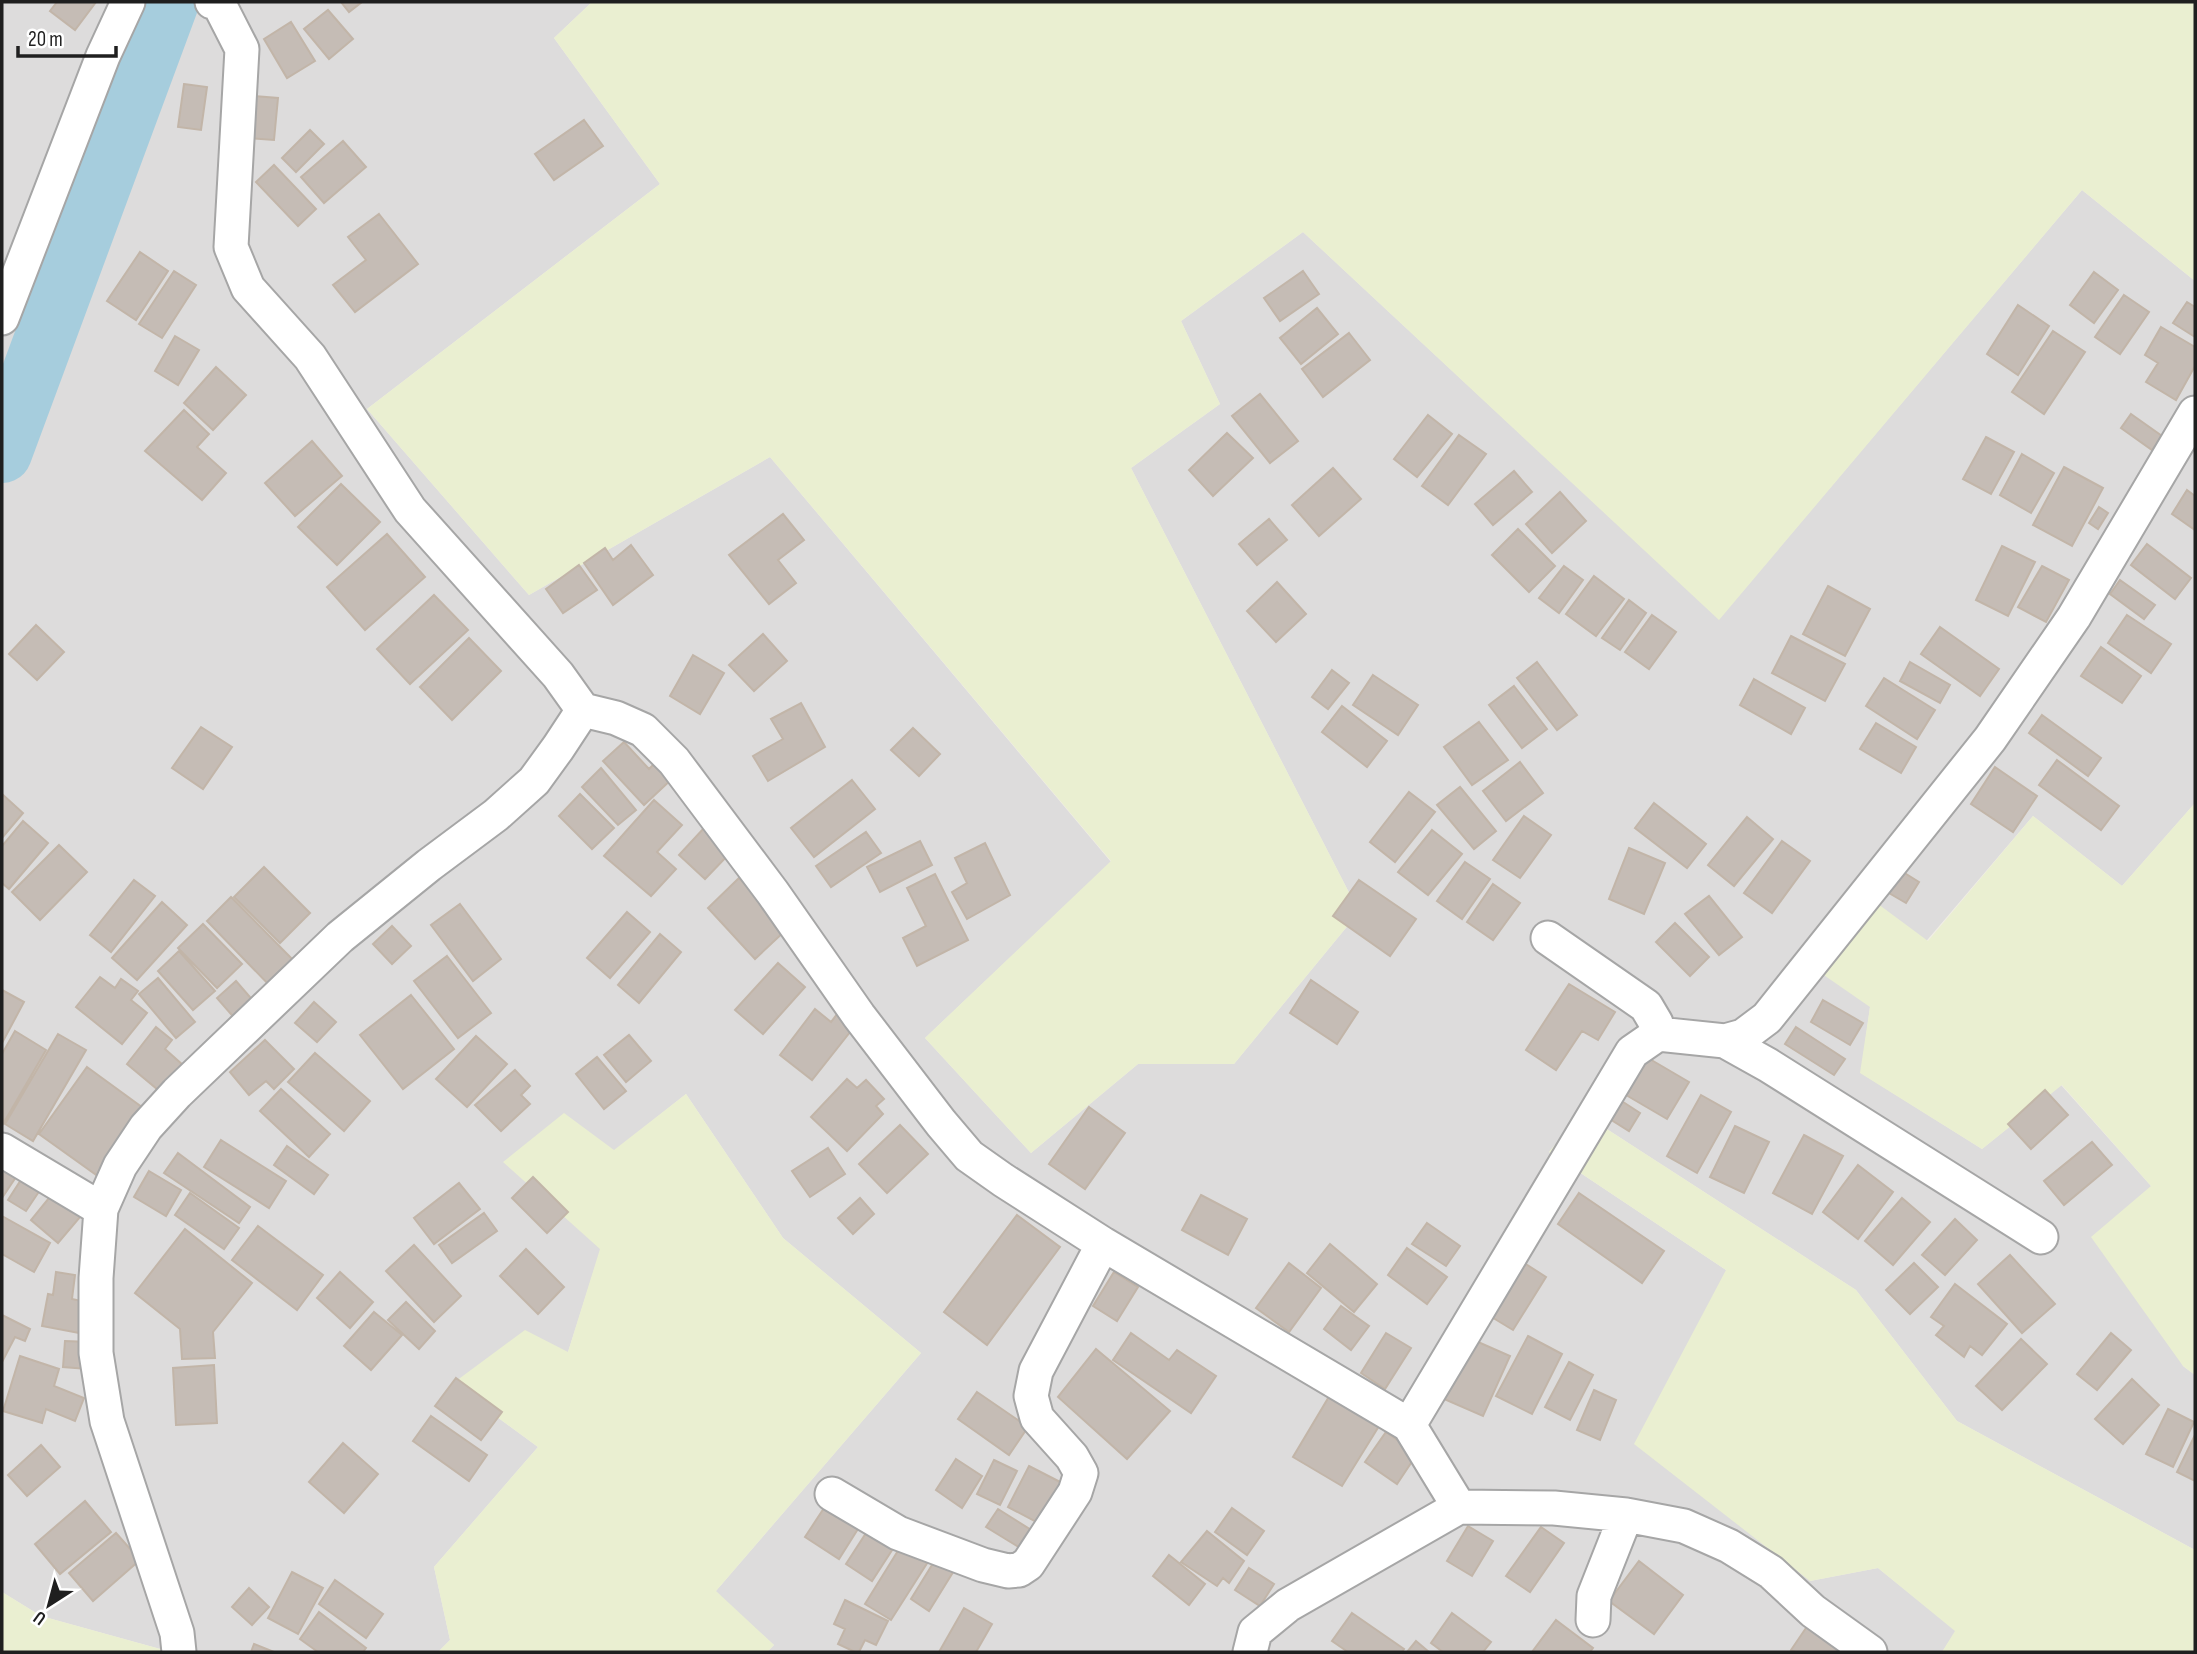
<svg xmlns="http://www.w3.org/2000/svg" width="2197" height="1654" viewBox="0 0 2197 1654" font-family="'Sofia Sans Condensed',sans-serif">
<style>
.residential{fill:#dddcdc}
.farmland{fill:#eaefd1}
.lines{fill:none;stroke-linecap:round;stroke-linejoin:round}
.river{stroke:#a6cddd;stroke-width:60}
.building{fill:#c5bcb5;stroke:#c2b5a8;stroke-width:2}
.street-casing{stroke:#a6a6a6;stroke-width:37}
.street{stroke:#fff;stroke-width:33}
</style>
<rect width="100%" height="100%" fill="#f0ede5"/>
<path class="residential" d="M2 2H592L554 38 660 184 367 409 529 595 770 457 1111 862 925 1038 1031 1153 1138 1064H1234L1359 912 1131 468 1220 404 1181 321 1303 232 1719 619 2082 190 2195 281V803L2122 886 2033 816 1870 1007 1861 1073 1982 1149 2061 1085 2151 1186 2183 1366 2195 1375V1550L1957 1421 1856 1290 1582 1113 1549 1152 1726 1270 1810 1581 1878 1568 1956 1631 1942 1652H767L774 1645 715 1592 921 1353 783 1238 686 1094 614 1151 504 1162 601 1248 568 1352 452 1384 538 1447 434 1567 450 1640 438 1652H171L41 1616 2 1592Z"/>
<path class="farmland" d="M592 2H2195V281L2082 190 1719 620 1303 232 1181 321 1220 404 1131 468 1359 912 1234 1064H1138L1031 1153 925 1038 1111 861 770 457 529 595 367 409 660 184 554 38Z
M2195 803V1375L2183 1366 2091 1237 2151 1186 2062 1085 1982 1149 1860 1073 1870 1007 1805 962 1851 884 1928 941 2033 816 2122 886Z
M686 1094 783 1238 921 1353 716 1591 774 1645 767 1652H438L450 1640 434 1567 538 1447 452 1384 525 1330 568 1352 600 1249 503 1162 564 1113 614 1150Z
M1582 1113 1856 1290 1957 1421 2195 1550V1652H1942L1955 1631 1878 1568 1810 1581 1634 1444 1726 1270 1549 1152Z
M2 1592 41 1616 171 1652H2Z"/>
<g class="lines">
<path class="river" d="M2 453 169 2"/>
</g>
<path class="building" d="M57 2H96L75 30 50 11Z
M341 2H362L349 12Z
M328 10 353 39 329 59 304 29Z
M291 22 315 61 287 78 264 39Z
M184 84 207 87 201 130 178 127Z
M253 96 278 98 274 140 249 138Z
M584 120 603 146 554 180 535 154Z
M310 130 324 144 296 172 282 158Z
M343 141 366 167 324 203 301 177Z
M274 165 316 209 298 226 256 182Z
M379 214 418 264 355 312 333 285 366 260 348 237Z
M140 252 168 271 136 320 107 301Z
M174 271 196 285 162 338 139 324Z
M1303 271 1319 294 1280 321 1264 298Z
M2094 272 2118 290 2094 323 2070 305Z
M2124 295 2149 312 2120 354 2095 337Z
M2187 302 2195 307V337L2173 323Z
M2018 305 2049 326 2018 375 1987 354Z
M1317 308 1338 334 1301 364 1280 338Z
M2161 327 2195 347V366L2176 400 2146 382 2158 363 2145 355Z
M2053 331 2085 352 2044 414 2012 392Z
M1349 333 1370 360 1323 397 1302 369Z
M175 336 199 350 178 385 155 371Z
M216 367 246 395 213 430 184 403Z
M1260 394 1298 441 1270 463 1232 416Z
M184 410 209 434 197 447 226 473 202 500 145 451Z
M2131 414 2162 436 2152 450 2121 428Z
M1428 415 1452 434 1417 477 1394 459Z
M1227 433 1253 458 1213 496 1189 470Z
M1459 435 1486 454 1448 505 1422 486Z
M1986 437 2014 452 1991 494 1963 479Z
M312 441 342 476 295 516 265 483Z
M2022 454 2054 473 2031 513 2000 495Z
M2064 467 2103 488 2072 546 2033 525Z
M1333 468 1361 499 1319 536 1292 505Z
M1514 471 1532 492 1493 525 1475 504Z
M341 484 380 522 337 565 298 527Z
M2187 490 2195 496V530L2172 514Z
M1560 492 1586 521 1552 553 1526 524Z
M2099 507 2108 513 2098 529 2089 523Z
M783 514 804 540 778 560 796 583 769 604 729 555Z
M1269 519 1287 540 1257 565 1239 544Z
M1518 529 1555 566 1529 592 1492 555Z
M387 534 425 577 365 630 327 587Z
M2147 544 2191 578 2175 599 2131 565Z
M631 545 653 575 613 605 584 563 605 548 613 560Z
M2002 546 2035 562 2008 616 1976 600Z
M579 565 597 590 563 613 546 589Z
M1564 566 1583 580 1559 613 1539 598Z
M2042 566 2069 580 2046 622 2018 607Z
M1594 576 1624 599 1596 636 1566 614Z
M2120 580 2155 605 2144 619 2110 594Z
M1277 582 1306 614 1276 642 1247 611Z
M1828 586 1870 609 1845 656 1803 634Z
M434 595 468 630 410 684 377 649Z
M1629 600 1646 613 1620 650 1602 638Z
M1652 615 1676 632 1649 669 1625 652Z
M2127 615 2171 644 2151 673 2108 643Z
M36 625 64 652 37 680 9 654Z
M1940 627 1999 669 1980 696 1921 654Z
M763 634 787 661 754 691 729 665Z
M1791 636 1845 664 1825 701 1772 673Z
M469 638 501 671 452 720 420 687Z
M2101 647 2141 676 2122 703 2081 676Z
M693 655 724 673 700 714 670 696Z
M1537 662 1577 715 1557 730 1517 678Z
M1910 662 1950 685 1940 703 1900 681Z
M1332 670 1349 683 1328 709 1312 697Z
M1373 675 1418 705 1398 735 1353 705Z
M1884 678 1935 710 1917 739 1866 706Z
M1754 679 1805 708 1791 734 1740 705Z
M1514 686 1547 729 1522 748 1489 705Z
M801 703 825 747 768 781 753 756 783 739 771 719Z
M1342 706 1387 741 1367 767 1322 732Z
M2042 715 2101 758 2088 776 2029 733Z
M1479 722 1508 760 1472 785 1444 747Z
M1876 723 1916 747 1901 773 1860 749Z
M201 727 232 747 203 789 172 768Z
M913 728 940 754 919 776 891 750Z
M624 742 649 769 658 760 674 777 644 805 603 761Z
M2057 760 2119 806 2101 830 2039 785Z
M1520 762 1543 793 1506 821 1483 791Z
M1995 767 2037 796 2013 832 1971 804Z
M601 768 636 810 618 825 582 787Z
M852 780 875 809 814 857 791 828Z
M1460 787 1496 831 1474 849 1437 805Z
M1409 792 1435 812 1395 862 1370 842Z
M2 794 23 813 2 838Z
M580 794 614 828 592 849 559 816Z
M654 800 682 825 657 852 676 869 651 896 604 856Z
M1654 803 1706 844 1687 868 1635 828Z
M1524 816 1551 835 1520 878 1493 860Z
M1747 817 1773 839 1734 886 1708 865Z
M23 821 48 843 9 889 2 883V846Z
M705 827 731 852 705 879 679 855Z
M1432 830 1462 854 1428 895 1398 872Z
M866 832 881 853 831 887 816 866Z
M920 841 932 865 880 892 867 867Z
M1782 841 1810 861 1772 913 1744 893Z
M985 843 1010 895 967 919 952 892 967 883 955 858Z
M59 845 87 872 40 920 12 892Z
M1629 848 1665 863 1644 914 1609 899Z
M1465 862 1490 879 1462 919 1437 901Z
M264 867 310 913 280 943 234 897Z
M1895 867 1919 882 1906 903 1882 889Z
M935 874 968 940 917 966 903 938 926 926 907 888Z
M739 878 787 929 755 959 708 908Z
M134 880 155 896 111 952 90 935Z
M1359 880 1416 919 1390 956 1333 916Z
M1493 884 1520 903 1493 940 1467 922Z
M1709 896 1742 937 1719 955 1685 914Z
M231 897 300 967 275 991 207 921Z
M162 902 187 925 137 980 112 958Z
M460 904 501 959 473 981 431 925Z
M627 912 650 932 610 978 587 958Z
M1675 923 1709 957 1690 976 1656 942Z
M203 924 242 964 217 988 178 948Z
M392 926 411 946 392 964 373 944Z
M660 934 681 952 639 1003 618 985Z
M179 951 215 991 193 1010 158 971Z
M447 956 491 1013 458 1038 414 981Z
M778 963 805 987 763 1034 735 1010Z
M100 977 115 988 121 979 138 991 131 1000 147 1013 122 1044 76 1007Z
M158 978 195 1022 176 1038 139 994Z
M1311 980 1358 1012 1337 1044 1290 1013Z
M236 981 256 1004 237 1021 217 998Z
M1569 984 1615 1012 1598 1040 1582 1031 1556 1070 1526 1050Z
M2 990 24 1002 2 1043Z
M411 995 454 1049 403 1089 360 1035Z
M1823 1000 1863 1023 1850 1045 1811 1022Z
M314 1002 336 1022 317 1042 295 1023Z
M815 1009 831 1022 841 1009 858 1022 812 1080 780 1055Z
M156 1027 172 1040 165 1049 192 1073 169 1099 127 1064Z
M1796 1027 1845 1059 1834 1075 1785 1044Z
M15 1031 46 1050 3 1124 2 1054Z
M58 1034 86 1050 33 1141 5 1124Z
M629 1035 651 1061 626 1082 604 1055Z
M476 1036 507 1064 467 1107 436 1079Z
M265 1040 294 1069 274 1089 266 1081 249 1095 230 1072Z
M315 1053 370 1101 344 1131 288 1082Z
M597 1057 626 1091 604 1109 576 1074Z
M1648 1058 1689 1082 1667 1119 1626 1095Z
M87 1067 150 1113 102 1179 39 1134Z
M515 1070 530 1086 521 1095 530 1104 501 1131 475 1105Z
M847 1079 857 1088 866 1080 884 1099 876 1106 883 1114 847 1151 811 1117Z
M281 1089 330 1134 309 1157 260 1111Z
M2045 1090 2068 1115 2031 1149 2008 1124Z
M1701 1095 1731 1112 1697 1173 1667 1156Z
M1617 1098 1640 1113 1629 1131 1605 1116Z
M1089 1107 1125 1133 1085 1189 1049 1164Z
M900 1125 928 1154 887 1193 859 1164Z
M1735 1126 1769 1142 1744 1193 1710 1177Z
M1804 1135 1843 1156 1812 1214 1773 1193Z
M221 1140 286 1181 269 1208 204 1167Z
M2092 1142 2112 1165 2064 1205 2044 1181Z
M287 1146 328 1175 314 1194 274 1165Z
M828 1148 845 1174 810 1197 792 1171Z
M178 1153 250 1207 239 1223 164 1173Z
M2 1163 18 1174 2 1198Z
M1858 1165 1893 1192 1858 1239 1823 1212Z
M28 1169 46 1181 26 1211 8 1200Z
M149 1171 181 1190 166 1216 134 1197Z
M533 1177 568 1212 547 1233 512 1198Z
M459 1183 480 1209 434 1244 414 1218Z
M58 1187 86 1210 58 1243 31 1220Z
M190 1193 239 1228 224 1249 175 1215Z
M1579 1193 1664 1251 1642 1283 1558 1224Z
M1201 1195 1247 1219 1228 1255 1182 1230Z
M860 1198 874 1214 853 1234 838 1218Z
M1902 1198 1930 1222 1893 1265 1865 1241Z
M484 1213 497 1231 452 1263 439 1245Z
M1017 1215 1060 1247 987 1345 944 1312Z
M2 1216 50 1243 34 1272 2 1254Z
M1955 1219 1977 1240 1945 1275 1922 1255Z
M1427 1223 1460 1246 1446 1266 1412 1244Z
M258 1226 323 1275 297 1310 232 1260Z
M185 1229 252 1283 213 1332 215 1358 182 1359 180 1329 135 1293Z
M1330 1244 1377 1284 1354 1312 1307 1273Z
M414 1245 461 1296 434 1322 386 1271Z
M1407 1248 1447 1277 1427 1304 1388 1275Z
M526 1249 564 1287 538 1314 500 1276Z
M2010 1255 2055 1304 2022 1333 1978 1284Z
M1518 1259 1546 1277 1513 1330 1485 1313Z
M1289 1263 1321 1288 1289 1332 1256 1308Z
M1914 1263 1938 1287 1910 1314 1886 1290Z
M56 1272 75 1275 72 1299 95 1304 90 1335 42 1326 48 1294 53 1295Z
M340 1272 373 1302 350 1328 317 1298Z
M1114 1272 1138 1287 1117 1321 1093 1306Z
M1955 1284 2007 1324 1982 1355 1970 1346 1964 1357 1936 1335 1944 1326 1931 1317Z
M406 1302 435 1331 419 1349 388 1320Z
M1341 1306 1369 1326 1351 1350 1324 1329Z
M374 1312 402 1335 371 1370 344 1346Z
M2 1315 30 1329 25 1341 15 1337 2 1362Z
M1131 1333 1169 1360 1177 1350 1216 1376 1191 1413 1113 1360Z
M1386 1333 1411 1348 1385 1389 1361 1373Z
M2111 1333 2131 1350 2097 1390 2077 1374Z
M1528 1336 1562 1354 1532 1414 1496 1396Z
M1469 1338 1510 1356 1483 1416 1444 1399Z
M2021 1339 2047 1364 2002 1410 1976 1386Z
M65 1341 89 1342 87 1369 63 1367Z
M1096 1349 1170 1411 1127 1459 1058 1397Z
M20 1356 59 1369 54 1386 84 1398 75 1421 46 1409 42 1423 3 1411Z
M1569 1362 1593 1375 1570 1420 1545 1407Z
M214 1365 217 1423 176 1425 173 1368Z
M456 1378 502 1412 481 1440 435 1406Z
M2132 1379 2159 1405 2123 1444 2095 1419Z
M1594 1390 1616 1400 1600 1440 1577 1430Z
M977 1392 1028 1427 1009 1455 958 1419Z
M1330 1395 1379 1426 1342 1486 1293 1457Z
M2168 1409 2194 1422 2173 1467 2146 1454Z
M431 1416 487 1455 469 1481 413 1441Z
M1386 1432 1417 1454 1397 1484 1365 1462Z
M2195 1435V1481L2177 1472Z
M343 1443 378 1474 344 1513 309 1482Z
M41 1445 60 1467 27 1496 8 1475Z
M956 1459 982 1476 962 1508 936 1490Z
M994 1460 1017 1471 1000 1505 977 1494Z
M1029 1466 1068 1486 1046 1527 1008 1507Z
M830 1499 863 1521 839 1559 805 1537Z
M85 1501 111 1532 60 1574 35 1544Z
M1232 1508 1264 1531 1247 1555 1215 1532Z
M998 1509 1036 1533 1025 1551 986 1527Z
M1468 1526 1493 1541 1472 1576 1447 1561Z
M870 1527 896 1544 872 1581 846 1564Z
M1541 1527 1564 1543 1530 1592 1506 1576Z
M1207 1531 1244 1561 1229 1583 1223 1578 1217 1586 1181 1562Z
M116 1533 140 1560 93 1601 69 1573Z
M904 1541 931 1557 891 1620 865 1604Z
M1169 1555 1205 1584 1189 1605 1153 1576Z
M937 1557 955 1569 929 1611 911 1599Z
M1639 1561 1683 1595 1654 1634 1609 1601Z
M1249 1568 1274 1584 1260 1606 1235 1590Z
M292 1572 323 1588 298 1634 268 1618Z
M335 1580 383 1614 366 1638 319 1604Z
M249 1588 269 1607 252 1625 232 1607Z
M845 1600 888 1621 876 1645 865 1640 859 1652H855L838 1644 845 1629 834 1624Z
M964 1608 992 1624 976 1652H939Z
M319 1612 366 1648 363 1652H318L300 1639Z
M1352 1613 1404 1649 1402 1652H1348L1332 1641Z
M1452 1613 1491 1642 1483 1652H1443L1431 1643Z
M1556 1620 1593 1648 1590 1652H1532Z
M1808 1625 1851 1652H1795L1791 1650Z
M1416 1641 1429 1652H1407Z
M254 1644 274 1652H251Z"/>
<g class="lines">
<defs>
<path id="street" d="M2 318 103 56 128 2
M583 710 616 718 643 730 674 761 773 893 859 1016 941 1123 969 1156 1003 1180 1103 1244 1409 1425 1459 1507 1554 1508 1626 1515 1684 1526 1729 1546 1771 1572 1813 1611 1870 1652
M1548 938 1646 1006 1656 1023 1658 1034
M1725 1041 1768 1065 2041 1237
M2 1150 101 1209
M1409 1425 1632 1052 1658 1034 1725 1041 1743 1036 1767 1018 1990 739 2074 617 2195 413
M832 1494 898 1533 983 1565 1008 1571 1019 1570 1028 1564 1075 1492 1081 1473 1072 1457 1037 1418 1031 1396 1036 1371 1103 1244
M1593 1620 1594 1596 1626 1515
M179 1652 177 1633 107 1421 96 1353V1278L101 1209 120 1166 146 1127 177 1093 340 937 429 865 496 815 534 781 558 748 583 710 558 675 410 510 310 357 248 288 231 247 242 49 219 4 212 2
M1250 1652 1255 1632 1288 1605 1459 1507"/>
</defs>
<use href="#street" class="street-casing"/>
<use href="#street" class="street"/>
</g>
<rect width="2197" height="1654" fill="none" stroke="#1f1f1f" stroke-width="7"/>
<g transform="translate(49 1605) rotate(216)" stroke="#ffffff" stroke-width="5" paint-order="stroke">
<path d="M0-5L12 26L0 18L-12 26Z" fill="#1f1f1f"/>
<text y="-10" font-size="19" font-weight="bold" text-anchor="middle" fill="#1f1f1f">U</text>
</g>
<path d="M18 46v10h98v-10" fill="none" stroke="#1f1f1f" stroke-width="3.5"/>
<text x="28" y="46" font-size="21" fill="#1f1f1f" stroke="#ffffff" stroke-width="5" paint-order="stroke">20 m</text>
</svg>
